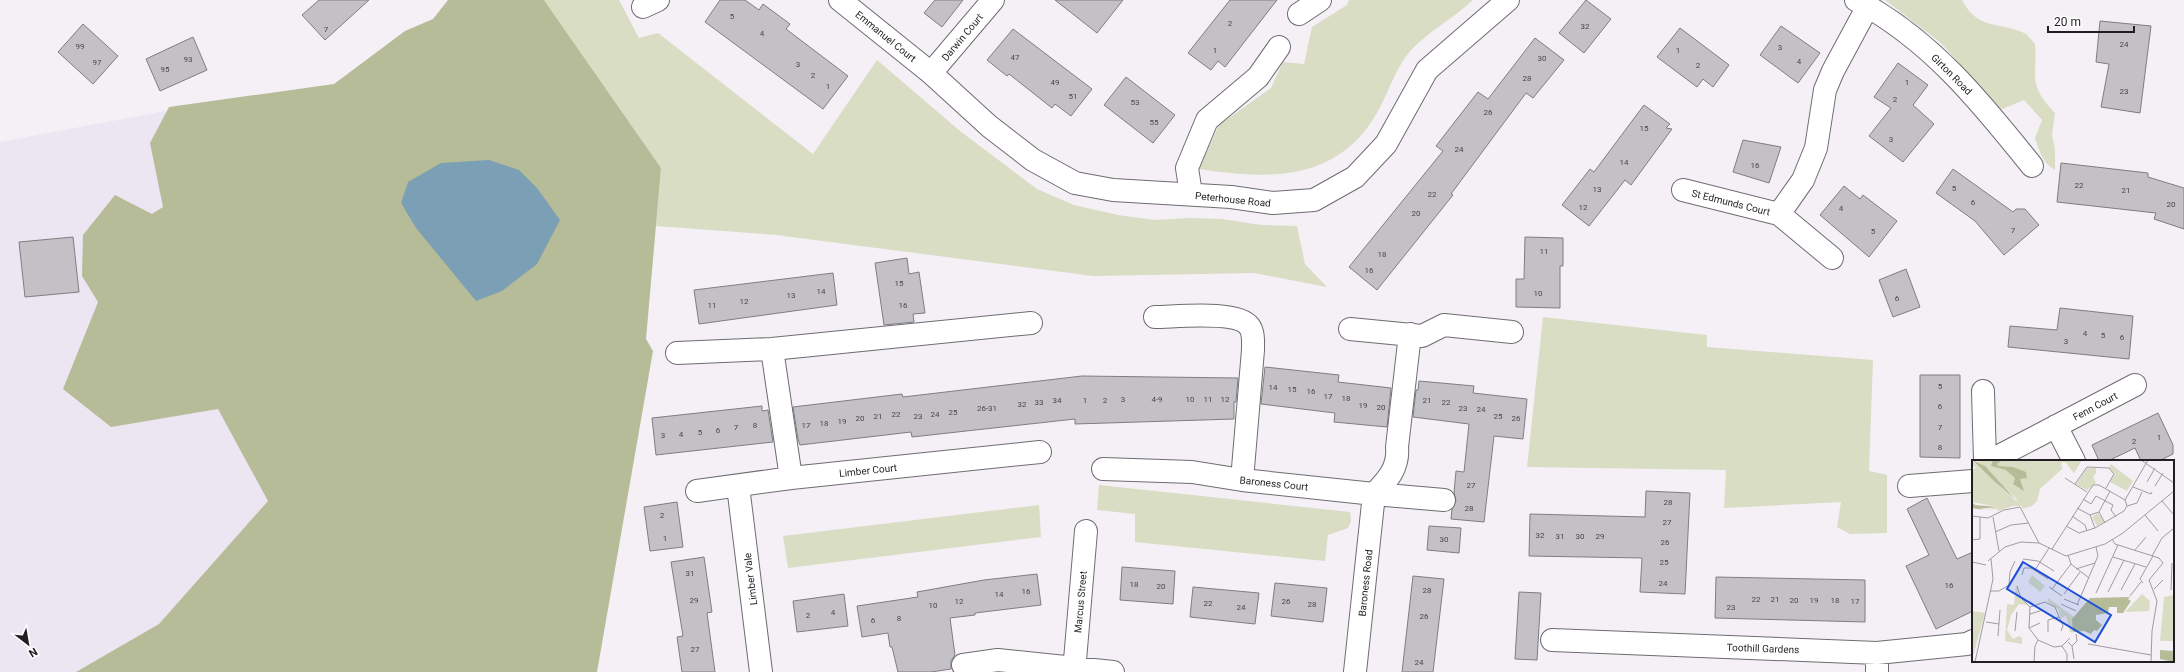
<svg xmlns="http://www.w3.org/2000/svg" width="2184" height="672" viewBox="0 0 2184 672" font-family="Roboto,sans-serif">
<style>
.built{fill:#ece5f2}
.green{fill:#d8ddc4}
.forest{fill:#b6bc97}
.water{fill:#7b9fb4}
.building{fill:#c4c1c6;stroke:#807d82}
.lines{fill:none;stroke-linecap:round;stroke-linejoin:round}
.minor-casing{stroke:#6e6c71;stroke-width:24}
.minor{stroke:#fff;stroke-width:22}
.labels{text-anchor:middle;stroke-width:3.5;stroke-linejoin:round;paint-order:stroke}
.number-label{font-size:8px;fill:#49474a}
.street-label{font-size:10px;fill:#201e21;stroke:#fff}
.inset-road{fill:none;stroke:#9f9ca1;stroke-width:1}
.view{fill:#1d4ed8;fill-opacity:0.15;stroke:#1d4ed8;stroke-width:2}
.inset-edge{fill:none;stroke:#201e21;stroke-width:2}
</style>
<rect width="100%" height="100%" fill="#f4f0f6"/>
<path class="built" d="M192 106 316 533 80 672H0V142Z"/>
<path class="green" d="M544 0H619L639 38 658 33 813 154 877 60 960 131 1037 189 1074 205 1118 215 1155 220 1190 218 1222 219 1261 225 1297 226 1305 264 1327 287 1254 273 1093 276 776 235 656 226 661 168Z
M1349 0H1473C1454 18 1429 31 1411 50 1396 67 1389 91 1378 111 1339 182 1269 180 1199 169L1219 125 1271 88 1283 62 1304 64 1312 27 1347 5Z
M1885 0H1962C1978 31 1999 21 2024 33 2028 35 2032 41 2035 44 2037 78 2028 85 2055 113L2052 135 2055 149V170C2043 163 2039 151 2035 138L2042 120 2024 100 2000 110 1941 43Z
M1543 317 1707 335V347L1873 360 1869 471 1887 475V533L1850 534 1837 527 1841 502 1724 508 1726 470 1527 467Z
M1099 485 1350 512 1351 522 1348 528 1328 535 1325 561 1135 542V514L1097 510Z
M1039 505 1041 537 788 568 783 536Z"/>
<path class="forest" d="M448 0H544L661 168 646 339 653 351 597 672H76L159 624 268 501 218 409 111 427 63 389 98 302 82 276 83 235 115 195 152 214 163 207 150 143 169 107 334 84 405 31 433 19Z"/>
<path class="water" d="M489 160 519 170 537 188 560 220 537 264 502 291 476 301 416 228 401 203 408 182 441 163Z"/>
<path class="building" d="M319 0H369L325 40 302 15Z
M720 0H745L759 10 763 4 790 24 786 29 848 76 823 109 705 22Z
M935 0H963L942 27 924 13Z
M1055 0H1123L1097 33Z
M1230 0H1277L1225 67 1218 61 1211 70 1188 53Z
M1586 0 1611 19 1584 53 1559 33Z
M2100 21 2151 26 2140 113 2101 107 2109 64 2096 62Z
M83 24 118 56 93 84 58 52Z
M1781 26 1820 53 1798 83 1760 55Z
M1680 28 1729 65 1713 87 1703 79 1697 87 1657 57Z
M1013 29 1092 89 1071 116 1055 104 1052 108 1009 74 1007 76 987 60Z
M193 37 207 70 160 91 146 59Z
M1535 38 1564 60 1533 98 1526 93 1451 194 1453 195 1377 290 1349 267 1443 151 1436 146 1478 92 1488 99Z
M1898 63 1928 85 1913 105 1934 124 1903 162 1869 136 1891 108 1874 97Z
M1126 77 1175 115 1153 143 1104 105Z
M1644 105 1670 124 1666 128 1672 129 1631 185 1625 180 1589 226 1562 205 1590 169 1594 172Z
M1743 140 1781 147 1769 183 1733 172Z
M2061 163 2148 173V177L2184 188V229L2154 219 2156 213 2057 202Z
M1953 169 2013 212 2016 209H2025L2039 225 2004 255 1975 221 1936 193Z
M1844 186 1860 199 1863 195 1897 221 1869 257 1820 215Z
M73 237 79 292 25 297 19 242Z
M1525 237 1563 238V266H1560V308L1516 307V279H1524Z
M907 258 909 274 919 272 925 313 913 314 914 322 884 325 875 263Z
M1906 269 1920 307 1893 317 1879 280Z
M833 273 837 305 699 324 694 290Z
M2060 308 2133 316 2129 359 2008 347 2010 326 2057 330Z
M1265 367 1339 375 1338 382 1391 388 1387 427 1334 422 1335 413 1261 404Z
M1920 375H1960V458L1920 457Z
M1082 376 1238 378 1236 402H1234V419L1075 424V419L912 437 911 432 800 445 798 439 793 407 902 394 903 397Z
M1419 381 1474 386 1473 393 1527 399 1523 439 1494 436 1484 522 1451 519 1452 509 1456 501 1454 493 1456 471 1464 472 1469 424 1413 417 1416 390H1418Z
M762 406V411L768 410 773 442 656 455 652 418Z
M2158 413 2173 445V454L2159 461H2141L2135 448 2108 461H2099L2092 445Z
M1646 491 1690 493 1685 594 1640 592 1642 558 1529 556 1530 514 1645 517Z
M1927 498 1957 559 1973 552V611L1936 629 1906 566 1929 555 1907 509Z
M677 502 683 547 650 551 644 507Z
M1429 526 1461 528 1459 553 1427 550Z
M704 557 712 612 707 613 715 672H682L677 637 683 636 671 562Z
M1122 567 1175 571 1173 604 1120 600Z
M1037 574 1041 605 975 613V615L950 618 955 655 951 661V669L931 672H898L892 647H890L888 633 862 637 857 606 918 597 917 592 984 580Z
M1413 576 1444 579 1433 672H1402Z
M1716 577 1865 580V622L1715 618Z
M1275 583 1327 588 1323 622 1271 616Z
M1193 587 1259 593 1255 624 1190 617Z
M1519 592 1541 593 1537 660 1515 659Z
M844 594 848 626 797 632 793 601Z"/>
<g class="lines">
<defs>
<path id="minor" d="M840 0 931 73 989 126 1033 160 1075 183 1113 190 1231 197 1273 203 1314 200 1355 177 1386 144 1427 70 1508 0
M1856 0C1930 39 1980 101 2032 166
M643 7 658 0
M1299 14 1320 0
M931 73 993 0
M1683 190 1779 214 1832 258
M1191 194 1187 168 1207 120 1258 77 1279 47
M1779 214 1803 180 1816 148 1825 90 1833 71 1868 6
M1155 317C1175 317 1237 310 1249 326 1254 332 1253 343 1253 350L1242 480
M1350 329 1422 336 1444 325 1512 332
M772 349 791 478
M677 353 772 349 1031 323
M1983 391 1985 461
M2056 426 2074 461
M1994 461 2003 454 2135 385
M1103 469 1192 472 1242 480 1374 494 1444 500
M738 486 761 672
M1909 486 1973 481
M697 491 791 478 1040 452
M1552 640 1877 653 1967 644 1973 641
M963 665 998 660 1113 672
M1074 672 1086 531
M1355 672 1374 494C1388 480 1399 467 1397 447L1410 334
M1877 672V653"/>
</defs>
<use href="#minor" class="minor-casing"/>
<use href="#minor" class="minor"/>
</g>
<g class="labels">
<g class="number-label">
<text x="732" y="19">5</text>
<text x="1230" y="26">2</text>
<text x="1585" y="29">32</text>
<text x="326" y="32">7</text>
<text x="762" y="36">4</text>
<text x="2124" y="47">24</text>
<text x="80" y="49">99</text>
<text x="1780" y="50">3</text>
<text x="1215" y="53">1</text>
<text x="1678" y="53">1</text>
<text x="1015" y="60">47</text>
<text x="1542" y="61">30</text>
<text x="188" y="62">93</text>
<text x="1799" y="64">4</text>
<text x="97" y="65">97</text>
<text x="798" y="67">3</text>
<text x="1698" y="68">2</text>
<text x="165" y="72">95</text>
<text x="813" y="78">2</text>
<text x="1527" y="81">28</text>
<text x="1055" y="85">49</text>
<text x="1907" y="85">1</text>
<text x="828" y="89">1</text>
<text x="2124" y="94">23</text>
<text x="1073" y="99">51</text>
<text x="1895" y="102">2</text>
<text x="1135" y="105">53</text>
<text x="1488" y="115">26</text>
<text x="1154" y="125">55</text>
<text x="1644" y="131">15</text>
<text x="1891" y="142">3</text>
<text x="1459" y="152">24</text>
<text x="1624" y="165">14</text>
<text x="1755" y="168">16</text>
<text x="2079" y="188">22</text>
<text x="1954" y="191">5</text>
<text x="1597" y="192">13</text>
<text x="2126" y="193">21</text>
<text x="1432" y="197">22</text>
<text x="1973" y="205">6</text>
<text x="2171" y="207">20</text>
<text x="1583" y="210">12</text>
<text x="1841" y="211">4</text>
<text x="1416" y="216">20</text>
<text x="2013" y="233">7</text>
<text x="1873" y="234">5</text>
<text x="1544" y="254">11</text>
<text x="1382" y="257">18</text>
<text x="1369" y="273">16</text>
<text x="899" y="286">15</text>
<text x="821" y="294">14</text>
<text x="1538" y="296">10</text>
<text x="791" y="298">13</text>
<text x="1897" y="301">6</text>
<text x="744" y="304">12</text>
<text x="712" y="308">11</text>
<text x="903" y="308">16</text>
<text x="2085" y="336">4</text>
<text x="2103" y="338">5</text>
<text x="2122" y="340">6</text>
<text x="2066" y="344">3</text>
<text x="1940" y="389">5</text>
<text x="1273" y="390">14</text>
<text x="1292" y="392">15</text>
<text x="1311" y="394">16</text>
<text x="1328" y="399">17</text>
<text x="1346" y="401">18</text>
<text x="1123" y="402">3</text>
<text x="1157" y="402">4-9</text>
<text x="1190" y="402">10</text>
<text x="1208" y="402">11</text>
<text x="1225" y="402">12</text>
<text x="1057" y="403">34</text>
<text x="1085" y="403">1</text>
<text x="1105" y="403">2</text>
<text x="1427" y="403">21</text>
<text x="1039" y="405">33</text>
<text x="1446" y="405">22</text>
<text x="1022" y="407">32</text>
<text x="1363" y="408">19</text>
<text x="1940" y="409">6</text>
<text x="1381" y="410">20</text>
<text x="987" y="411">26-31</text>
<text x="1463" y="411">23</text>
<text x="1481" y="412">24</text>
<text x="953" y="415">25</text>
<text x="896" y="417">22</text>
<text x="935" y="417">24</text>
<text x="878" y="419">21</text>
<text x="918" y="419">23</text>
<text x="1498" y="419">25</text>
<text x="860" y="421">20</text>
<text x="1516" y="421">26</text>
<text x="842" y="424">19</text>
<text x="824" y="426">18</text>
<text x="755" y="428">8</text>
<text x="806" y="428">17</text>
<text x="736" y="430">7</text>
<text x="1940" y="430">7</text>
<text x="718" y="433">6</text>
<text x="700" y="435">5</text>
<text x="681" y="437">4</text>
<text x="663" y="438">3</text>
<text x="2159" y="440">1</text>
<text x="2134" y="444">2</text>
<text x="1940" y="450">8</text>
<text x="1471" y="488">27</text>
<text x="1668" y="505">28</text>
<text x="1469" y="511">28</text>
<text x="662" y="518">2</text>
<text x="1667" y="525">27</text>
<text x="1540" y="538">32</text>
<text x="1560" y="539">31</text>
<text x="1580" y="539">30</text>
<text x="1600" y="539">29</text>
<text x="665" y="541">1</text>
<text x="1444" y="542">30</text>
<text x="1665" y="545">26</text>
<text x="1664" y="565">25</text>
<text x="690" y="576">31</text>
<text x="1663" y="586">24</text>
<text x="1134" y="587">18</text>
<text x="1949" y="588">16</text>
<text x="1161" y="589">20</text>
<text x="1427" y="593">28</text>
<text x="1026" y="594">16</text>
<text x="999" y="597">14</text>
<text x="1756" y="602">22</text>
<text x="1775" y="602">21</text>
<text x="694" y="603">29</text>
<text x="1794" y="603">20</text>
<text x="1814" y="603">19</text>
<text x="1835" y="603">18</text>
<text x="959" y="604">12</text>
<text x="1286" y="604">26</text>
<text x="1855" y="604">17</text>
<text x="1208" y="606">22</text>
<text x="1312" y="607">28</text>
<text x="933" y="608">10</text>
<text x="1241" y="610">24</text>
<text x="1731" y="610">23</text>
<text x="833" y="615">4</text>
<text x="808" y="618">2</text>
<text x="1424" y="619">26</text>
<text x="899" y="621">8</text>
<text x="873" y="623">6</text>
<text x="695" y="652">27</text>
<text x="1419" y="665">24</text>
</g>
<g class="street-label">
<text transform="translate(886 36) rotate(39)" y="4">Emmanuel Court</text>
<text transform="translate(962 37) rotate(-50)" y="4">Darwin Court</text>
<text transform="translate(1952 74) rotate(45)" y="4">Girton Road</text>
<text transform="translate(1233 199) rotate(6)" y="4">Peterhouse Road</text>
<text transform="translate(1731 202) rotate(14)" y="4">St Edmunds Court</text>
<text transform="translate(2095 406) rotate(-28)" y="4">Fenn Court</text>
<text transform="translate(868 470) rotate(-6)" y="4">Limber Court</text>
<text transform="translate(1274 483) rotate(6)" y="4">Baroness Court</text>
<text transform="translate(750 579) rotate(-97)" y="4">Limber Vale</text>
<text transform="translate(1365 583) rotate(-84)" y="4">Baroness Road</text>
<text transform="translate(1080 602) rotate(-85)" y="4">Marcus Street</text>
<text transform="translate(1763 648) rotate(2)" y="4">Toothill Gardens</text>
</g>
</g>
<g transform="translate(1972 460)">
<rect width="202" height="202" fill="#f4f0f6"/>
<path d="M3 0H110L102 13 93 2 89 3 90 9 68 29 65 41 60 46 51 49 49 46H41L26 51 25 49 14 50H9L0 48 14 50 26 47 0 42V11L4 7 0 6V1L44 41 45 39ZM139 4 161 21 155 31 138 22 143 14 137 7ZM115 8H124V13L121 17 124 23 115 30 104 24ZM126 53 132 62 125 66 120 57ZM60 115 73 126 68 132 56 122ZM44 125 47 137 56 145 47 144 39 155 35 170 41 179 47 176 50 178V184L33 181 35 144 42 145ZM170 134 178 141 177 151 153 152ZM202 135V181H188L192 137ZM76 138 102 157 101 173 98 172 94 156 89 158 86 149 76 142ZM0 151 13 153 0 200Z" fill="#d8ddc4"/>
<path d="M0 0 13 6 44 40 23 22ZM21 0 29 1 25 4 27 6 41 7 54 12 55 18 48 19 52 31 41 24 43 18 34 10 19 6ZM0 42 3 45 26 47 6 49 0 48ZM158 137 156 139 159 141 151 153H145V147H137L136 153 124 155V160L130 165 125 171 122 170 119 174 112 171 101 172 100 159 118 138ZM188 190 202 191V202L188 199Z" fill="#b6bc97"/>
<path class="inset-road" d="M169 0 202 23M93 18 115 32M175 22 183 8M103 24 115 7 137 8 142 14 134 28M183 26 191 13M161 27 179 34 180 32M111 39 119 44 124 36 141 45 139 50 144 57M153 40 176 0M190 41 202 55M155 46 165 43 170 32M105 48 118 55M127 52 138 31M173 55 186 71M0 56 16 58 32 50 48 47 67 83M100 56 113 65 115 71M21 57 27 91M94 66 107 73 123 68 152 51 155 46 153 40M123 68 118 55 127 52 133 63M23 72 39 65 57 63M140 79 143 84 187 98 191 103M0 80 8 79V57M80 89 121 25H127L153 40M163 90 174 77M180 96 190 78 202 68M141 97 174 107M51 99 66 101 82 111M16 101 33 87 49 82 67 83 94 96 133 84 151 73 202 31M0 102 14 105M99 104 117 118M104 109 123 103M63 110 77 88M50 115 52 108H59L76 119M171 123 168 119 181 96M45 126 49 138 58 147M77 127 90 136M80 129 99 104 96 95M182 129 191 120M149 130 163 104M199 130 200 103M18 131H27L37 125 38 112 43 101M136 132 152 100M124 133 146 85M92 134 108 112M158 136 169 122M92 139 107 145M89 144 104 151M105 145 126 96 124 87M58 154 71 150M14 162 27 164M57 168 68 163M43 171 45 152M89 171 91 166 83 147 73 142 58 147 57 168 66 180 82 187 90 186 98 178M76 172V160L87 157M26 176 28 150M96 182 100 186 102 199M116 184 179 195M90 186 95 194V202M100 186 105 181 104 174M3 202 21 119 19 99M21 202H72M62 202 63 186 66 180M179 202 180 171 185 141 177 120 191 103"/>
<path class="view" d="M51 102 139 155 123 182 35 129Z"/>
<rect width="202" height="202" class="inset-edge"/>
</g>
<g transform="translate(28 644) rotate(149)" stroke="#ffffff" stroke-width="3" paint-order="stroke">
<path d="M0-3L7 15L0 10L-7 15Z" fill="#201e21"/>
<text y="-6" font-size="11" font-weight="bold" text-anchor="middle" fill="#201e21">N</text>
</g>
<path d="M2048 26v6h86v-6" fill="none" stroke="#201e21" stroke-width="2"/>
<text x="2054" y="26" font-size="12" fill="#201e21" stroke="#ffffff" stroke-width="3" paint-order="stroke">20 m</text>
</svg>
